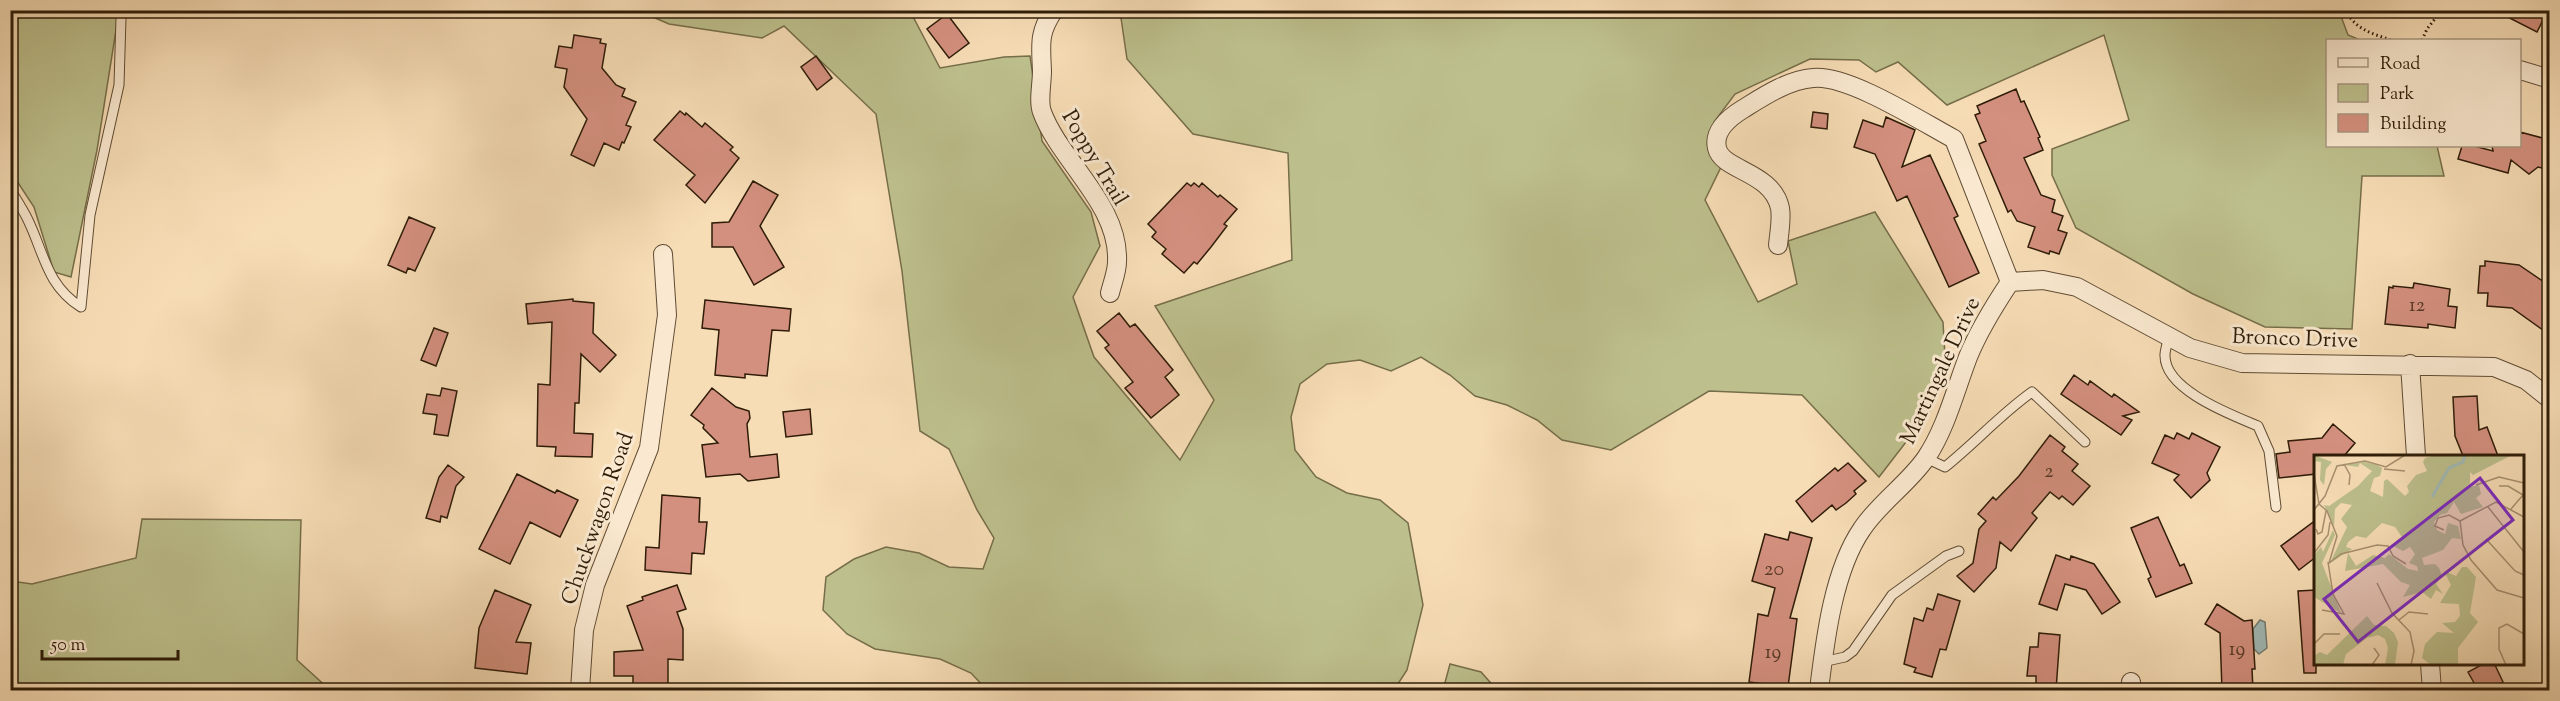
<svg xmlns="http://www.w3.org/2000/svg" width="2560" height="701" viewBox="0 0 2560 701" font-family="'Sorts Mill Goudy',serif">
<style>
.green{fill:#bdc08d;stroke:#766e4a;stroke-width:1.5}
.water{fill:#a0bab7;stroke:#727b71;stroke-width:1.5}
.building{fill:#d4907f;stroke:#2e1c08;stroke-width:1.5}
.lines{fill:none;stroke-linecap:round;stroke-linejoin:round}
.service-casing{stroke:#604c34;stroke-width:11}
.minor-casing{stroke:#604c34;stroke-width:20}
.path{stroke:#2e1c08;stroke-width:3;stroke-dasharray:1.5 3;stroke-linecap:butt}
.service{stroke:#fae9d0;stroke-width:9}
.minor{stroke:#fae9d0;stroke-width:18}
.labels{text-anchor:middle;stroke-width:6;stroke-linejoin:round;paint-order:stroke}
.number-label{font-size:20px;fill:#583926}
.street-label{font-size:22px;fill:#2e1c08;stroke:#fae9d0}
.inset-river{fill:none;stroke:#a0bab7;stroke-width:3}
.inset-road{fill:none;stroke:#a79070;stroke-width:1.5}
.view{fill:#7b2cbf;fill-opacity:0.15;stroke:#7b2cbf;stroke-width:3}
.inset-edge{fill:none;stroke:#2e1c08;stroke-width:3}
</style>
<rect width="100%" height="100%" fill="#f7ddb6"/>
<filter id="stains"><feTurbulence type="fractalNoise" baseFrequency=".00333" numOctaves="4"/><feColorMatrix values="0 0 0 0 .2 0 0 0 0 .09 0 0 0 0 .02 0 0 0 .5 -.17"/></filter>
<radialGradient id="worn" r=".72"><stop offset=".6" stop-color="#630" stop-opacity="0"/><stop offset="1" stop-color="#630" stop-opacity=".3"/></radialGradient>
<path class="green" d="M10 11H119L97 150 71 277 54 272 34 207 11 172Z
M639 11H910L940 68 1004 57 1030 56 1042 141 1091 212 1100 246 1073 297 1094 357 1180 460 1214 400 1155 306 1292 260 1288 153 1193 134 1127 59 1120 11H2339L2348 35 2360 40H2328V146H2437L2444 176H2362L2352 329 2265 327 2193 294 2076 228 2052 175V149L2129 120 2104 35 1947 105 1898 62 1876 72 1859 60 1810 59 1735 94 1714 122 1713 157 1721 167 1705 200 1758 302 1797 284 1788 241 1875 212 1943 322 1945 357 1930 411 1879 477 1802 395 1709 391 1611 450 1562 440 1537 420 1507 405 1475 396 1450 375 1421 357 1391 371 1360 360 1327 364 1300 384 1291 417 1295 450 1316 477 1347 493 1380 500 1408 523 1423 605 1407 670 1394 690H987L971 673 940 659 875 649 847 634 823 610 826 577 854 559 886 547 919 553 949 567 983 569 994 538 977 510 949 449 920 431 902 271 876 114 784 26 762 38 669 24Z
M142 519 301 520 297 660 330 690H11V581L32 584 136 558Z
M1450 664 1481 672 1497 690H1443Z"/>
<path class="water" d="M2260 620 2265 622 2267 648 2259 654 2254 649 2253 629Z"/>
<path class="building" d="M2494 10H2548L2537 32Z
M947 14 969 43 949 58 927 29Z
M574 35 601 39 600 43 606 44 602 68 616 85 625 89 622 96 636 102 626 125 631 127 624 143 622 142 619 150 604 143 594 166 571 155 587 119 564 87 567 69 555 67 559 46 572 48Z
M816 56 832 78 817 90 801 67Z
M2016 89 2021 102 2024 101 2040 137 2038 138 2043 150 2024 158 2041 195 2055 200 2052 212 2063 216 2058 230 2067 233 2059 254 2050 251 2049 254 2028 247 2035 227 2017 221 2011 210 2008 212 1979 144 1986 141 1975 115 1980 113 1977 106Z
M680 111 685 115 686 113 702 127 705 123 733 147 730 150 739 158 705 203 686 185 695 175 654 140Z
M1813 112 1828 114 1827 129 1811 127Z
M1886 117 1915 130 1902 167 1930 155 1958 216 1954 218 1979 273 1949 287 1907 196 1897 201 1875 154 1854 147 1863 120 1883 127Z
M2520 132 2550 140V170L2538 167 2529 174 2511 160 2508 173 2458 159 2462 146H2474L2493 151 2492 146H2520Z
M753 181 778 195 760 226 784 267 754 285 733 247H712V223L729 222Z
M1187 183 1191 186 1194 183 1199 187 1202 183 1218 197 1220 195 1237 209 1224 224 1227 226 1211 247 1197 264 1194 262 1184 273 1162 254 1166 249 1152 237 1156 232 1148 224Z
M409 217 435 228 415 271 408 268 406 273 388 265Z
M2485 261 2519 265 2550 286V335L2512 308 2487 306 2488 293H2478L2480 266H2485Z
M2414 283 2450 289 2448 306 2457 307 2455 328 2428 324V328L2385 324 2389 287 2393 288V286L2413 288Z
M573 299V301L594 303 593 333 616 355 600 372 581 354 579 403H575L574 433 593 434 592 457 555 456 556 447 537 446 538 384 550 385 552 322 528 324 526 304Z
M705 300 791 309 789 331 772 330 767 376 745 374V378L715 375 719 330 702 328Z
M1119 313 1130 327 1135 324 1173 370 1165 377 1179 395 1151 418 1125 388 1133 382 1105 348 1109 345 1097 331Z
M434 328 448 333 436 366 421 360Z
M2074 375 2088 385 2090 381 2112 397 2114 394 2139 412 2123 416 2132 420 2121 435 2061 394Z
M442 388 457 391 448 436 434 434 437 415 423 413 427 394 440 396Z
M712 388 736 407 749 411 750 418 747 424 750 457 777 454 779 477 748 481 740 474 706 477 702 445 718 443 703 428 704 425 691 415Z
M2477 396 2479 430 2487 427 2498 456H2463L2455 436 2453 397Z
M810 409 812 434 786 437 783 412Z
M2333 424 2355 443 2344 456H2316V474L2279 478 2276 454 2290 452 2288 441 2322 438Z
M2177 433 2189 439 2192 433 2220 447 2207 473 2210 480 2191 498 2174 480 2179 475 2152 463 2165 435 2174 439Z
M2050 435 2065 447 2062 451 2078 464 2072 471 2090 486 2073 505 2062 496 2059 499 2050 492 2032 513 2037 518 2011 551 2000 542 1996 568 1974 592 1957 576 1973 563 1979 529 1986 521 1978 514 1993 497 1996 500 2019 476Z
M1848 463 1866 481 1854 491 1856 494 1846 503 1836 510 1832 505 1812 522 1796 501 1835 468 1838 471Z
M448 465 464 477 456 486 447 518 441 516 440 522 426 518 439 477Z
M517 474 555 493 557 490 578 500 560 537 530 522 510 564 479 549Z
M662 495 700 498 699 522H707L704 554 692 553 691 574 645 570 646 547 659 548Z
M2158 517 2180 566 2184 564 2192 583 2156 597 2148 579 2151 577 2131 528Z
M2316 520V557L2299 570 2281 546Z
M1790 532 1812 538 1790 618 1797 619 1788 687 1749 682 1758 614 1768 616 1775 588 1752 581 1765 534 1788 540Z
M2056 555 2070 560 2071 556 2094 564 2120 602 2102 614 2086 590 2065 584 2057 610 2039 604Z
M677 585 686 609 677 612 683 629V660L668 659V690H633V676H614V652L643 650 627 606 643 600 642 597Z
M495 590 531 605 516 642 531 643 527 674 475 668 479 628Z
M2316 590V673H2304L2298 591Z
M1938 594 1960 601 1946 650 1940 649 1932 677 1914 672 1916 668 1904 664 1914 618 1923 621 1927 608 1933 610Z
M2217 604 2244 621 2252 620 2255 669H2252L2253 690H2222L2220 633 2205 624Z
M2039 633 2060 635 2056 690H2036V676H2027L2030 647H2038Z
M2485 663H2494L2503 682 2486 690H2478L2468 672Z"/>
<g class="lines">
<defs>
<path id="service" d="M10 189C16 199 22 208 27 218 44 252 46 285 81 307L90 215 119 85 121 18 124 10
M2169 336C2168 342 2165 349 2165 355 2164 390 2232 415 2258 426L2269 451 2276 507
M1926 458 1945 467C1975 443 2001 414 2032 392L2085 442
M1822 662 1845 657 1853 651 1892 595 1946 556 1959 551"/>
<path id="minor" d="M1054 10C1038 33 1041 45 1042 71 1042 84 1038 101 1042 112 1060 161 1120 205 1117 262 1117 272 1112 284 1110 293
M2520 70 2550 79
M1778 245C1779 234 1782 219 1780 208 1772 171 1722 171 1717 148 1713 131 1730 117 1743 109 1764 96 1788 80 1813 78 1848 74 1922 122 1954 139L2010 282
M2010 282 2043 280 2077 287 2190 348 2242 363 2494 367 2526 380 2550 399
M2410 364 2416 456
M2430 664 2432 690
M2131 682 2132 690
M580 690 584 630 595 585 649 448 667 315 663 254
M1819 690C1825 641 1833 571 1862 529 1879 503 1908 484 1926 458 1946 428 1955 391 1968 357 1979 330 1994 306 2010 282"/>
</defs>
<use href="#service" class="service-casing"/>
<use href="#minor" class="minor-casing"/>
<path class="path" d="M2346 10C2354 29 2373 34 2391 40
M2422 40 2427 29 2442 10"/>
<use href="#service" class="service"/>
<use href="#minor" class="minor"/>
</g>
<g class="labels">
<g class="number-label">
<text x="2417" y="311">12</text>
<text x="2049" y="477">2</text>
<text x="1774" y="575">20</text>
<text x="2237" y="655">19</text>
<text x="1773" y="658">19</text>
</g>
<g class="street-label">
<text transform="translate(1096 157) rotate(59)" y="8">Poppy Trail</text>
<text transform="translate(2295 337) rotate(2)" y="8">Bronco Drive</text>
<text transform="translate(1939 370) rotate(-65)" y="8">Martingale Drive</text>
<text transform="translate(596 518) rotate(-71)" y="8">Chuckwagon Road</text>
</g>
</g>
<g transform="translate(2314 455)">
<rect width="210" height="210" fill="#f7ddb6"/>
<path d="M0 0 18 7 12 14 10 30 6 25 7 7 0 6ZM122 0H198L159 20 156 17V28L151 33 165 30 167 39 162 43 169 52 147 59 140 47 133 58 126 60 120 67 123 75 131 79 134 68 144 71 147 84 138 83 129 95 108 103 110 110 121 109 125 113 128 121 122 129 129 139 122 135 117 144 108 137 89 142 96 130 87 127 69 109 31 116 34 98 42 111 59 100 71 103 75 99 94 114 104 116 103 111 95 108 101 99 96 92 89 96 77 90 88 82 81 72 68 68 52 83 42 81 34 87 32 92 38 94 16 108 33 72 27 64 38 50 27 48 21 54 20 71 10 50 15 51 44 31 58 16 46 8 44 12 31 10 50 7 63 10 68 13 66 21 60 23 56 36 69 42 70 26 73 24 91 41 95 37 93 31 102 20 113 16 109 7 111 3ZM19 75 21 80 8 108 27 158 0 142V100L7 92 9 97ZM148 112H153L162 122 156 158 164 167 144 193V210H117L108 203 111 189 123 177 140 178 128 168 141 167 146 161 145 149 126 148 137 130 130 116 142 121ZM53 161 60 170 72 171 80 178 84 187 81 210H71L74 193 71 184 64 180 53 183 32 199 29 210H0V201L6 197 13 200Z" fill="#bdc08d"/>
<path class="inset-river" d="M118 42 135 13 149 7 151 0"/>
<path class="inset-road" d="M30 9 36 20 35 30M70 14 91 16M0 19 5 49M162 30 185 22 210 28M185 31H194L209 40M5 49 13 56 23 81 15 108 27 99 63 90 74 91 79 101 92 109M174 52 210 97M197 54 209 40M0 55 11 41 23 11 51 6 72 12 91 0M146 66 182 47 210 62M2 74 4 79 8 77 12 56M130 75 121 71 124 63 135 60 146 66 149 90 157 105 183 135 210 143M172 84 201 116 210 120M0 98 14 80 16 67M63 128 78 158 96 177 100 196 97 210M8 155 30 159 19 139 14 107M85 165 95 157 114 159M0 189 10 179H26M58 210 65 200 60 193M192 210 185 194V173L193 169 210 179"/>
<path class="view" d="M166 23 199 65 44 187 10 144Z"/>
<rect width="210" height="210" class="inset-edge"/>
</g>
<rect width="2560" height="701" fill="none" stroke="#f7ddb6" stroke-width="36"/>
<rect x="12" y="12" width="2536" height="677" fill="none" stroke="#2e1c08" stroke-width="3"/>
<rect x="18" y="18" width="2524" height="665" fill="none" stroke="#2e1c08" stroke-width="1.5"/>
<rect x="2326" y="39" width="195" height="108" fill="#fae9d0" stroke="#a89780" stroke-width="1.5"/>
<rect x="2338" y="58" width="30" height="9" fill="#fae9d0" stroke="#a89780" stroke-width="1.5"/>
<text x="2380" y="69" font-size="18" fill="#2e1c08">Road</text>
<rect x="2338" y="84" width="30" height="18" fill="#bdc08d" stroke="#a89780" stroke-width="1.5"/>
<text x="2380" y="99" font-size="18" fill="#2e1c08">Park</text>
<rect x="2338" y="114" width="30" height="18" fill="#d4907f" stroke="#a89780" stroke-width="1.5"/>
<text x="2380" y="129" font-size="18" fill="#2e1c08">Building</text>
<path d="M42 650v9h136v-9" fill="none" stroke="#2e1c08" stroke-width="3"/>
<text x="51" y="650" font-size="18" fill="#2e1c08" stroke="#fae9d0" stroke-width="4.5" paint-order="stroke">50 m</text>
<rect width="100%" height="100%" filter="url(#stains)"/>
<rect width="100%" height="100%" fill="url(#worn)"/>
</svg>
